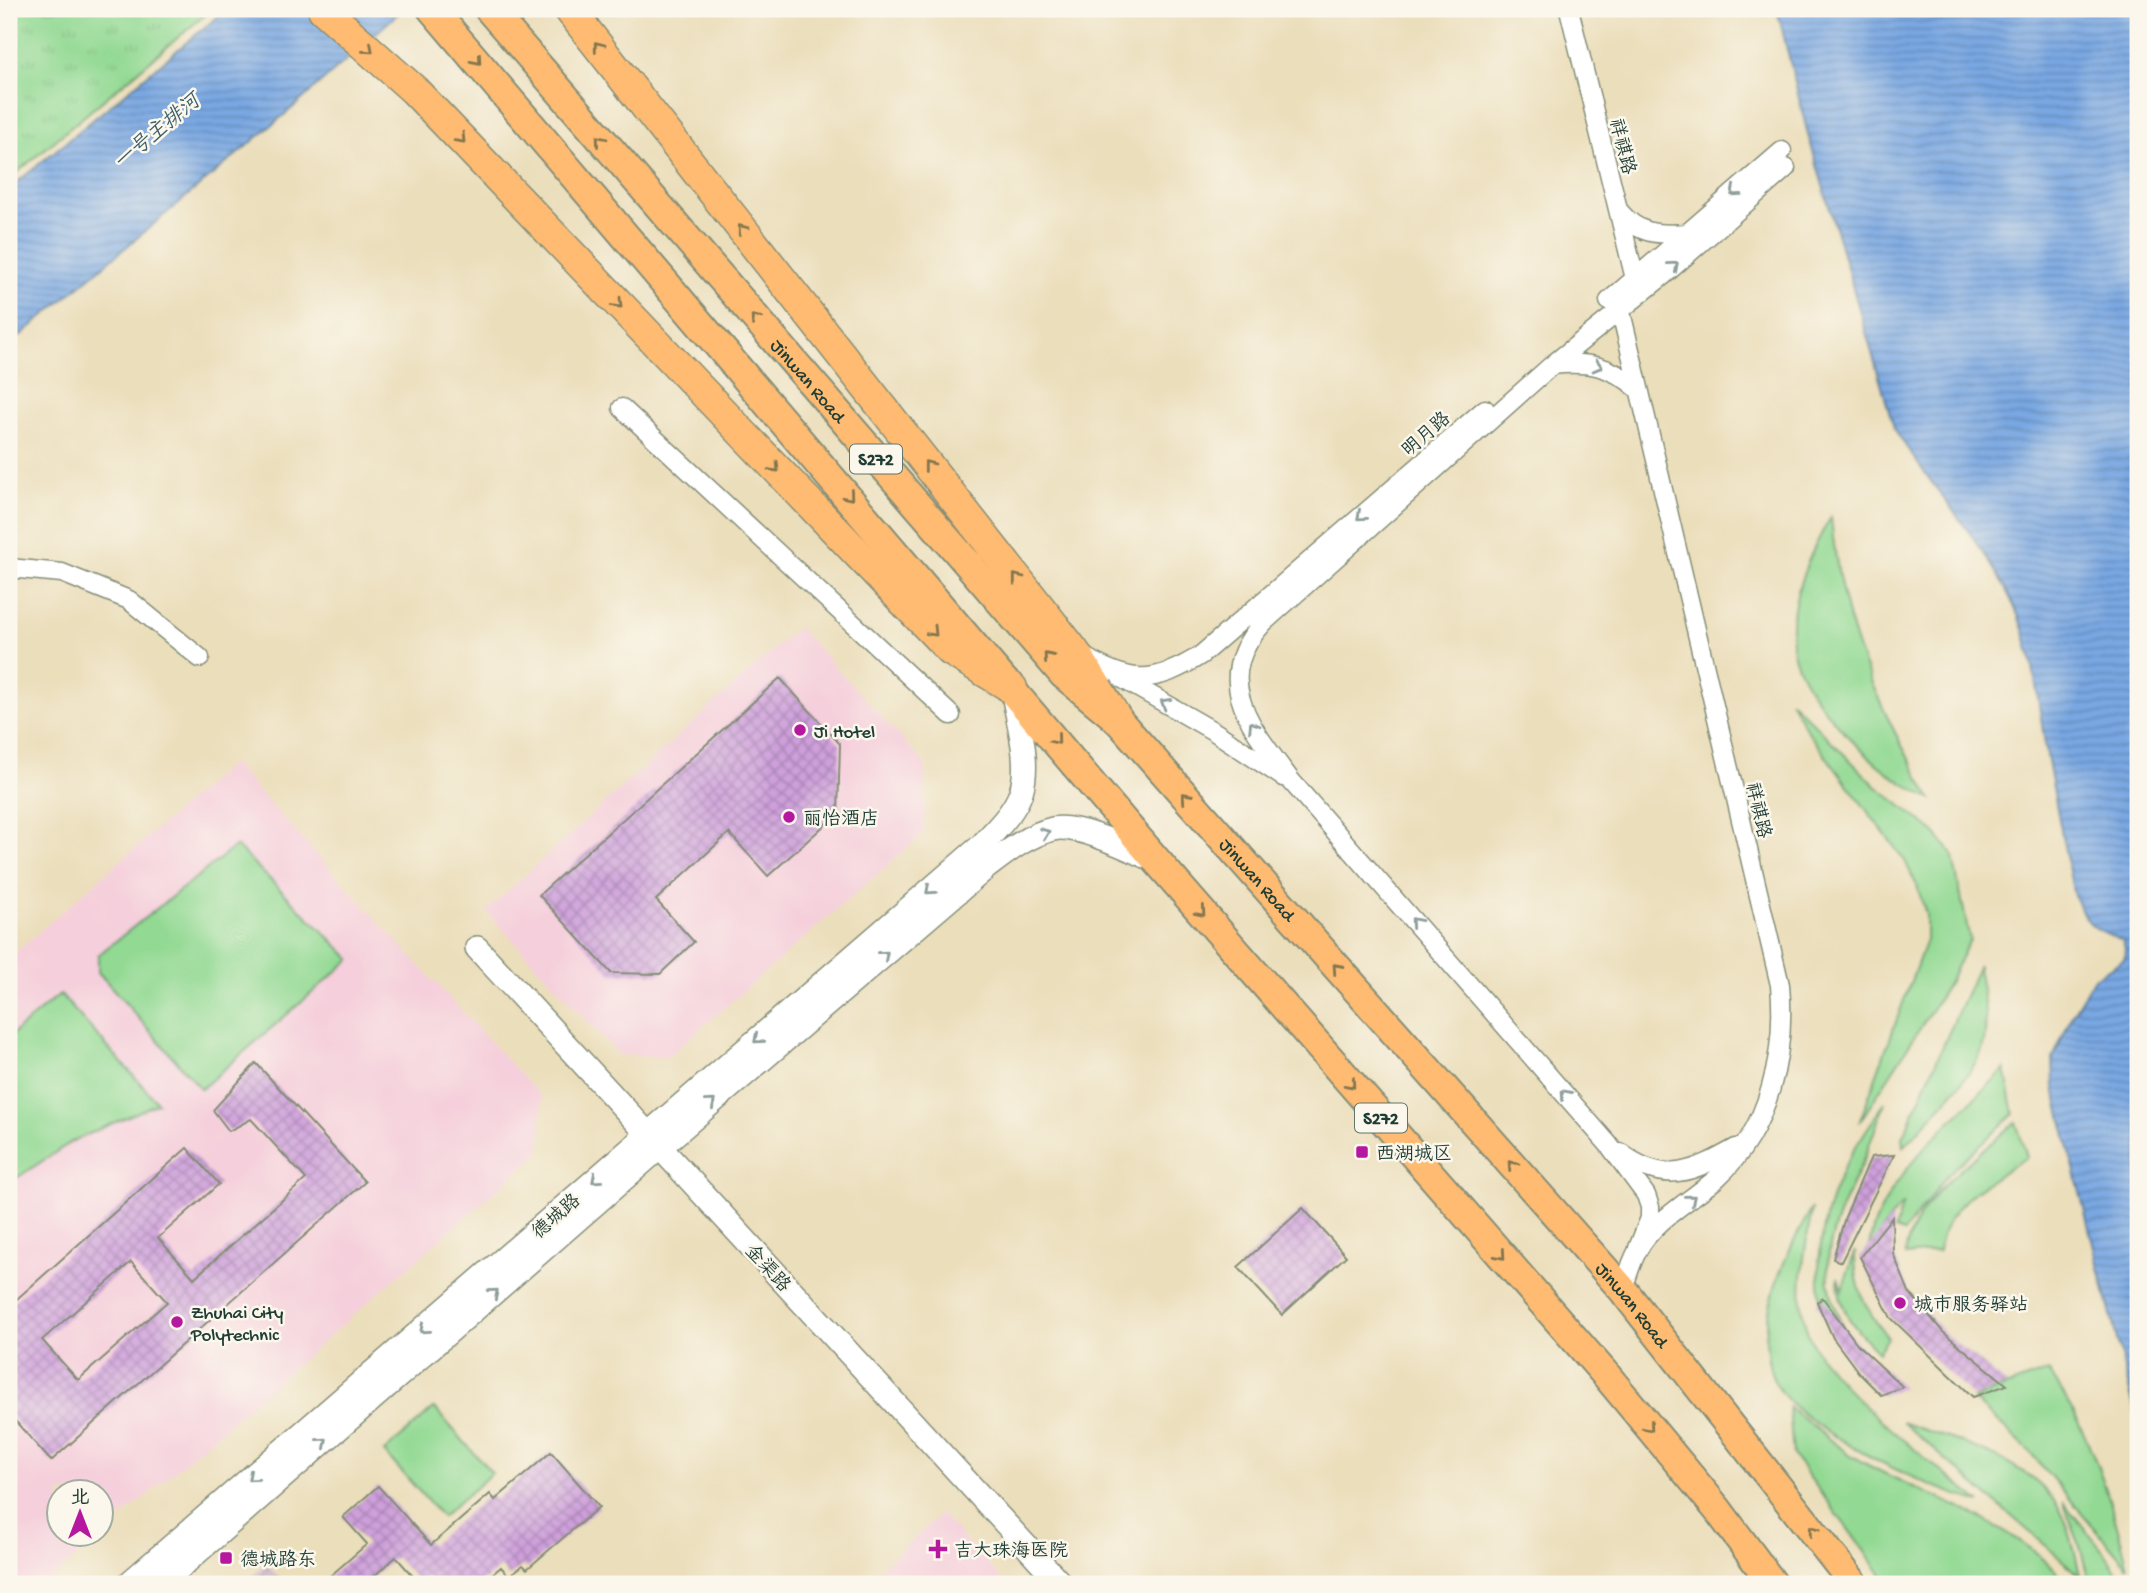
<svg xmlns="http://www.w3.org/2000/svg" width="2147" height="1593" viewBox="0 0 2147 1593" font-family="'Gochi Hand','LXGW WenKai TC',sans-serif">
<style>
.built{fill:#f5cfdb;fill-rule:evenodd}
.industrial{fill:url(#industrial-furrows)}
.grass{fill:#92d993;stroke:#588b64;stroke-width:2}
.park{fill:url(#park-tufts);stroke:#588b64;stroke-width:2}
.water{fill:url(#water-rules);stroke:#4c728b;stroke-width:2}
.building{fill:url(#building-cross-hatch);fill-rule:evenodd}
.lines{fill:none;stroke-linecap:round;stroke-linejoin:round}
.minor-casing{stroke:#858e78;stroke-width:21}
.tertiary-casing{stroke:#858e78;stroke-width:26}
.primary-casing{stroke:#858e78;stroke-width:32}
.trunk-casing{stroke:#858e78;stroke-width:33}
.minor{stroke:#fff;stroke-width:18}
.tertiary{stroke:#fff;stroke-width:23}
.primary{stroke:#febb71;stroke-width:28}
.trunk{stroke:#febb71;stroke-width:30}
.oneway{stroke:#83764f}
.oneway2{stroke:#8f9e9a}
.poi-dot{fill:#b5179e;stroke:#fbf7ec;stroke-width:2.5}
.labels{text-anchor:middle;stroke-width:5;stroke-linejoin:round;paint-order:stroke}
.shield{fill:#fbf7ec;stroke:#61756b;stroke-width:2}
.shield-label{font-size:18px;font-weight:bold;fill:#1f3d34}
.street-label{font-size:19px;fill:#1f3d34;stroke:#fbf7ec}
.poi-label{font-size:19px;fill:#1f3d34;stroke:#fbf7ec;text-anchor:start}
.water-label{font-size:21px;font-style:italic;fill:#3a5d68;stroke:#fbf7ec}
</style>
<defs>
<pattern id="industrial-furrows" width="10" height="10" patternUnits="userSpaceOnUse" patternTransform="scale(1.75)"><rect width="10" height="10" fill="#d1bdcc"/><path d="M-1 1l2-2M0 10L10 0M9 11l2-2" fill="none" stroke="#b3a3b0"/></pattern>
<pattern id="park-tufts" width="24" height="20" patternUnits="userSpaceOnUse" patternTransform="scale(1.75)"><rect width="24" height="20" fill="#92d993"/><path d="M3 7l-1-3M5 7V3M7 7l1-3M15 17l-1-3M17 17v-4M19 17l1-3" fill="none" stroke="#7dbb7f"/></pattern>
<pattern id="water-rules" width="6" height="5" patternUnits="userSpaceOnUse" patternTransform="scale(1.75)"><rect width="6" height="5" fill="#79a7e2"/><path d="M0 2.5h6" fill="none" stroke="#6389b8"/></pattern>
<pattern id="building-cross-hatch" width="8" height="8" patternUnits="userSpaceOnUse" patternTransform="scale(1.75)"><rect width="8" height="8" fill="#cfa0dc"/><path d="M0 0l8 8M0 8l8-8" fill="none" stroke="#a784b3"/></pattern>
</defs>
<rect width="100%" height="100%" fill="#fbf7ec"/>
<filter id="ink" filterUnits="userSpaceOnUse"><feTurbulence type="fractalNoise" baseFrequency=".0143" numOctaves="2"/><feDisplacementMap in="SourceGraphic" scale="14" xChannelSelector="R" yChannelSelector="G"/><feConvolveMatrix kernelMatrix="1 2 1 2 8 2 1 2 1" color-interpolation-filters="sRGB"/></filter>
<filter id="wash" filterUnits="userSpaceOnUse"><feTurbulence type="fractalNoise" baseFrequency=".00686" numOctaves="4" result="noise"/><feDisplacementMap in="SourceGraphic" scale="28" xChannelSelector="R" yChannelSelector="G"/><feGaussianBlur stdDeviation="1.57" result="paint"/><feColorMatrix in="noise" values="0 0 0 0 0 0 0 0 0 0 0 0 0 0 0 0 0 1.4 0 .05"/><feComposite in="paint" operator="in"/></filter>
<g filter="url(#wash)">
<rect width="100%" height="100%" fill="#ebdebb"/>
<path class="built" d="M798 627 926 765 923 834 668 1057 619 1055 486 911Z
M232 763 542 1098 540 1152 45 1584H9V958ZM60 1492H102V1534H60Z
M941 1514 1006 1584H864Z"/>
<path class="industrial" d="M266 1564 283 1582 243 1584Z"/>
<path class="grass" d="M1831 517C1841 633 1876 700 1931 799 1918 792 1905 785 1894 777 1860 754 1794 686 1792 643 1789 600 1809 553 1831 517Z
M1790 700 1876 786 1932 830 1952 853 1970 940 1945 989 1859 1123 1926 940V914L1917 886 1905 861 1810 735Z
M236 846 351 959 201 1089 98 972V955Z
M1978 967C1982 992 1990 1024 1982 1049 1974 1075 1923 1124 1904 1147L1903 1136Z
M60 994 158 1103 73 1141 9 1183V1037Z
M2005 1069 2014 1114 1948 1174 1904 1232 1895 1229 1903 1203 1881 1231 1868 1259C1869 1186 1956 1118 2005 1069Z
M1885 1102C1877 1122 1871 1143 1862 1163 1836 1220 1811 1264 1843 1326L1822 1308C1814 1269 1822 1218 1838 1181 1849 1153 1869 1127 1885 1102Z
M2016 1122 2027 1157C1992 1179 1943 1204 1939 1251L1905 1255C1913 1198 1976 1158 2016 1122Z
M1812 1208C1806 1247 1793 1297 1809 1336 1829 1388 1935 1465 1981 1503 1929 1488 1790 1428 1772 1375 1753 1320 1785 1254 1812 1208Z
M1855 1251C1854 1288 1866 1310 1888 1338L1878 1352C1854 1329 1838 1310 1838 1277L1842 1290Z
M2049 1371C2092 1437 2109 1491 2128 1567L2029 1451 1973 1399Z
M1789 1407C1814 1426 1839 1450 1866 1464 1928 1498 2025 1525 2066 1584H1889L1793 1455Z
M434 1408 492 1473 442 1517 384 1452Z
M1902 1422C1959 1444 2044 1460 2067 1525 2074 1544 2077 1564 2082 1583L2075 1572 2045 1545Z
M2063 1502 2103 1551 2125 1584H2090L2079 1543Z"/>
<path class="park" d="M9 9H212L9 179Z"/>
<path class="water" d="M227 9H403L296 105 9 345V189Z
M1777 9H2138V1424L2054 1088 2053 1058 2073 1013 2094 978 2124 959 2126 953 2123 940C2092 929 2088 926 2074 896 2064 846 2054 795 2045 744 2037 697 2034 648 2013 604 1981 537 1932 490 1894 428L1807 131Z"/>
<g id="blocks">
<path class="building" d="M780 678 840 744 838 813 768 876 729 833 656 900 694 942 660 974 611 973 539 895Z
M256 1063 365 1182 51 1461 9 1414V1306L187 1148 219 1184 158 1238 194 1278 306 1179 251 1119 229 1131 213 1110ZM131 1262 167 1302 78 1380 42 1340Z
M1894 1155 1841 1262 1833 1259 1845 1217 1871 1157Z
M1303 1208 1346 1256 1282 1315 1238 1267Z
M1892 1217 1893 1253 1909 1292 1943 1332 2007 1385 1973 1397 1891 1318 1860 1257Z
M1823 1298 1858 1345 1903 1387 1881 1395 1859 1373 1833 1338 1817 1302Z
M551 1452 599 1507 527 1569 523 1565 509 1576 501 1567 480 1584H434L427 1576 419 1583 396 1557 365 1584H321L367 1544 343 1517 378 1486 431 1545 490 1494 495 1500Z"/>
</g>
</g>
<g filter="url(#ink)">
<use href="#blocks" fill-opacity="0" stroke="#858e78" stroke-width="2"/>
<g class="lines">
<defs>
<path id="minor" d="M1569 9 1637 287
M1619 211C1639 235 1658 235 1688 233
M1617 295 1780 985C1786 1053 1770 1129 1717 1178 1694 1198 1652 1222 1638 1250 1631 1262 1627 1277 1623 1290
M1609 301 1782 151
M1552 365C1587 361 1610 365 1637 388
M622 408 951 715
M9 568 62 573 129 600 200 658
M1083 656C1130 684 1154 685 1201 655L1485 409
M1121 678 1215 732 1283 777
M1621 1153C1665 1186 1693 1172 1736 1148
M1638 1248 1650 1218V1207L1646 1195 1609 1145 1292 782C1254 730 1208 682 1263 623L1552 365 1664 275 1786 168"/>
<path id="tertiary" d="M477 948 1061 1584
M128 1584 982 845C996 829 1014 813 1021 792 1031 761 1017 719 1012 688
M161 1584 659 1148 987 867C1007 852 1028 835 1053 829 1078 823 1133 851 1157 861"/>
<g id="primary">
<path d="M432 9 1157 861 1606 1375 1718 1510 1773 1584"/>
<path id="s1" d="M489 9 1064 675 1117 719 1623 1290 1854 1584"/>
</g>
<path id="trunk" d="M323 9 414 90 951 651 1012 688
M569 9 1074 651 1117 719"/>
</defs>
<use href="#minor" class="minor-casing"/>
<use href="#tertiary" class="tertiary-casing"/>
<use href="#primary" class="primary-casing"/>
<use href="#trunk" class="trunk-casing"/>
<use href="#minor" class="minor"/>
<use href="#tertiary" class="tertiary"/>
<use href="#primary" class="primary"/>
<use href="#trunk" class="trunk"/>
</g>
<defs><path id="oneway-chevron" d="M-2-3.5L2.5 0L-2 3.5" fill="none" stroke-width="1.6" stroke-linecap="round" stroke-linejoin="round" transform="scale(1.75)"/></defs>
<g class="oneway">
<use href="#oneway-chevron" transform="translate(598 46) rotate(-128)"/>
<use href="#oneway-chevron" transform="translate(369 49) rotate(41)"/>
<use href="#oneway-chevron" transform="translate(477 60) rotate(49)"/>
<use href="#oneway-chevron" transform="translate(461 139) rotate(46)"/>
<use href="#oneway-chevron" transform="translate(600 140) rotate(-130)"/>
<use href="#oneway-chevron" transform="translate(742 229) rotate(-128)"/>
<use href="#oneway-chevron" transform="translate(618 304) rotate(46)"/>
<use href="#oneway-chevron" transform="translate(755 319) rotate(-131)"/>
<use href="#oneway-chevron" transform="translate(928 465) rotate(-128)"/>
<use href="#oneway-chevron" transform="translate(775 468) rotate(46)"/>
<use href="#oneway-chevron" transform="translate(849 496) rotate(50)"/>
<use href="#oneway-chevron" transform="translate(1017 578) rotate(-128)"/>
<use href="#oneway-chevron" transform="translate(933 632) rotate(46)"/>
<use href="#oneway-chevron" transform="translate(1048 657) rotate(-131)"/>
<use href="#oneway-chevron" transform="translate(1056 740) rotate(50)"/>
<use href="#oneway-chevron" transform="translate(1186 797) rotate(-132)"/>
<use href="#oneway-chevron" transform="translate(1201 912) rotate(49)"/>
<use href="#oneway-chevron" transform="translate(1337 968) rotate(-132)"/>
<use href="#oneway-chevron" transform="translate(1351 1084) rotate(49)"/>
<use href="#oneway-chevron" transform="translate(1512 1165) rotate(-132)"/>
<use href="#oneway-chevron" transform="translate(1501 1255) rotate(49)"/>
<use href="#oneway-chevron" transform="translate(1649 1427) rotate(50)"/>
<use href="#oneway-chevron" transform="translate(1813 1530) rotate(-127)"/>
</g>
<g class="oneway2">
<use href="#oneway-chevron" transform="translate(1735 192) rotate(139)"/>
<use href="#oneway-chevron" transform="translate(1674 266) rotate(-41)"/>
<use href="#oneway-chevron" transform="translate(1598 366) rotate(15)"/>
<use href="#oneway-chevron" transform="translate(1361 516) rotate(139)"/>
<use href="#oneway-chevron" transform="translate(1165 703) rotate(-150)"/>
<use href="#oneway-chevron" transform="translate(1253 726) rotate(-122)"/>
<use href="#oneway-chevron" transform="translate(1045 833) rotate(-21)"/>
<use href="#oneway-chevron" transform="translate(930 890) rotate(139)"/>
<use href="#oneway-chevron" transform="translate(1415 922) rotate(-131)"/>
<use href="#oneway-chevron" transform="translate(884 955) rotate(-41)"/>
<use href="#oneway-chevron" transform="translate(758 1039) rotate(139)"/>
<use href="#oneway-chevron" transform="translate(1565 1094) rotate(-131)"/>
<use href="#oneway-chevron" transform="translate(711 1103) rotate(-41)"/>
<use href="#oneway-chevron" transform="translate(596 1179) rotate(139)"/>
<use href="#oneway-chevron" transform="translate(1691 1199) rotate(-39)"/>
<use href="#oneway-chevron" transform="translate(494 1293) rotate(-41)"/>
<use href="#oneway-chevron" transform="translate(424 1329) rotate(139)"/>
<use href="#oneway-chevron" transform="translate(323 1442) rotate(-41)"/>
<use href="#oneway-chevron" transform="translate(252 1477) rotate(139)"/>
</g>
</g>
<g class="poi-dot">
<circle cx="800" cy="730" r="7"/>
<circle cx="789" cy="817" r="7"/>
<rect x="1355" y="1145" width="14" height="14" rx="3.5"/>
<circle cx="1900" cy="1303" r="7"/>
<circle cx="177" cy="1322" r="7"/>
<path d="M934.5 1538.5h7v7h7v7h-7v7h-7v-7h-7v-7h7z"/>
<rect x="219" y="1551" width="14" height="14" rx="3.5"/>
</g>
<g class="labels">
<g class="shield">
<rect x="850" y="444.5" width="52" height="29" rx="5"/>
<rect x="1355" y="1103.5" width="52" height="29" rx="5"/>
</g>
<g class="shield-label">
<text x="876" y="465">S272</text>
<text x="1381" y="1124">S272</text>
</g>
<g class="street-label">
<text transform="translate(1624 146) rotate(76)" y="7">祥祺路</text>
<text dy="7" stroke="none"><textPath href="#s1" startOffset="490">Jinwan Road</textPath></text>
<text transform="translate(1425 433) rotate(-41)" y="7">明月路</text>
<text transform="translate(1760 810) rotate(77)" y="7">祥祺路</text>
<text dy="7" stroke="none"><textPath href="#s1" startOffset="1162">Jinwan Road</textPath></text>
<text transform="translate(555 1215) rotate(-41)" y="7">德城路</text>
<text transform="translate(769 1267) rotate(47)" y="7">金渠路</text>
<text dy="7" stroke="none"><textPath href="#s1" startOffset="1729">Jinwan Road</textPath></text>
</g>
<g class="poi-label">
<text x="814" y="737">Ji Hotel</text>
<text x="803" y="824">丽怡酒店</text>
<text x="1376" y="1159">西湖城区</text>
<text x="1914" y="1310">城市服务驿站</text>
<text x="191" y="1318">Zhuhai City<tspan x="191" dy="22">Polytechnic</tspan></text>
<text x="954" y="1556">吉大珠海医院</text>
<text x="240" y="1565">德城路东</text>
</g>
<g class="water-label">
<text transform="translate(156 131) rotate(-40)" y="7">一号主排河</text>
</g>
</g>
<rect width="2147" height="1593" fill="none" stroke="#fbf7ec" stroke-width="35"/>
<g transform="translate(80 1513)"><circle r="33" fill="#fbf7ec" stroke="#a3ada2" stroke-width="2"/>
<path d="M0-5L12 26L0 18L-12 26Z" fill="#b5179e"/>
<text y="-10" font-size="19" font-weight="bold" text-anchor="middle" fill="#1f3d34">北</text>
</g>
</svg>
